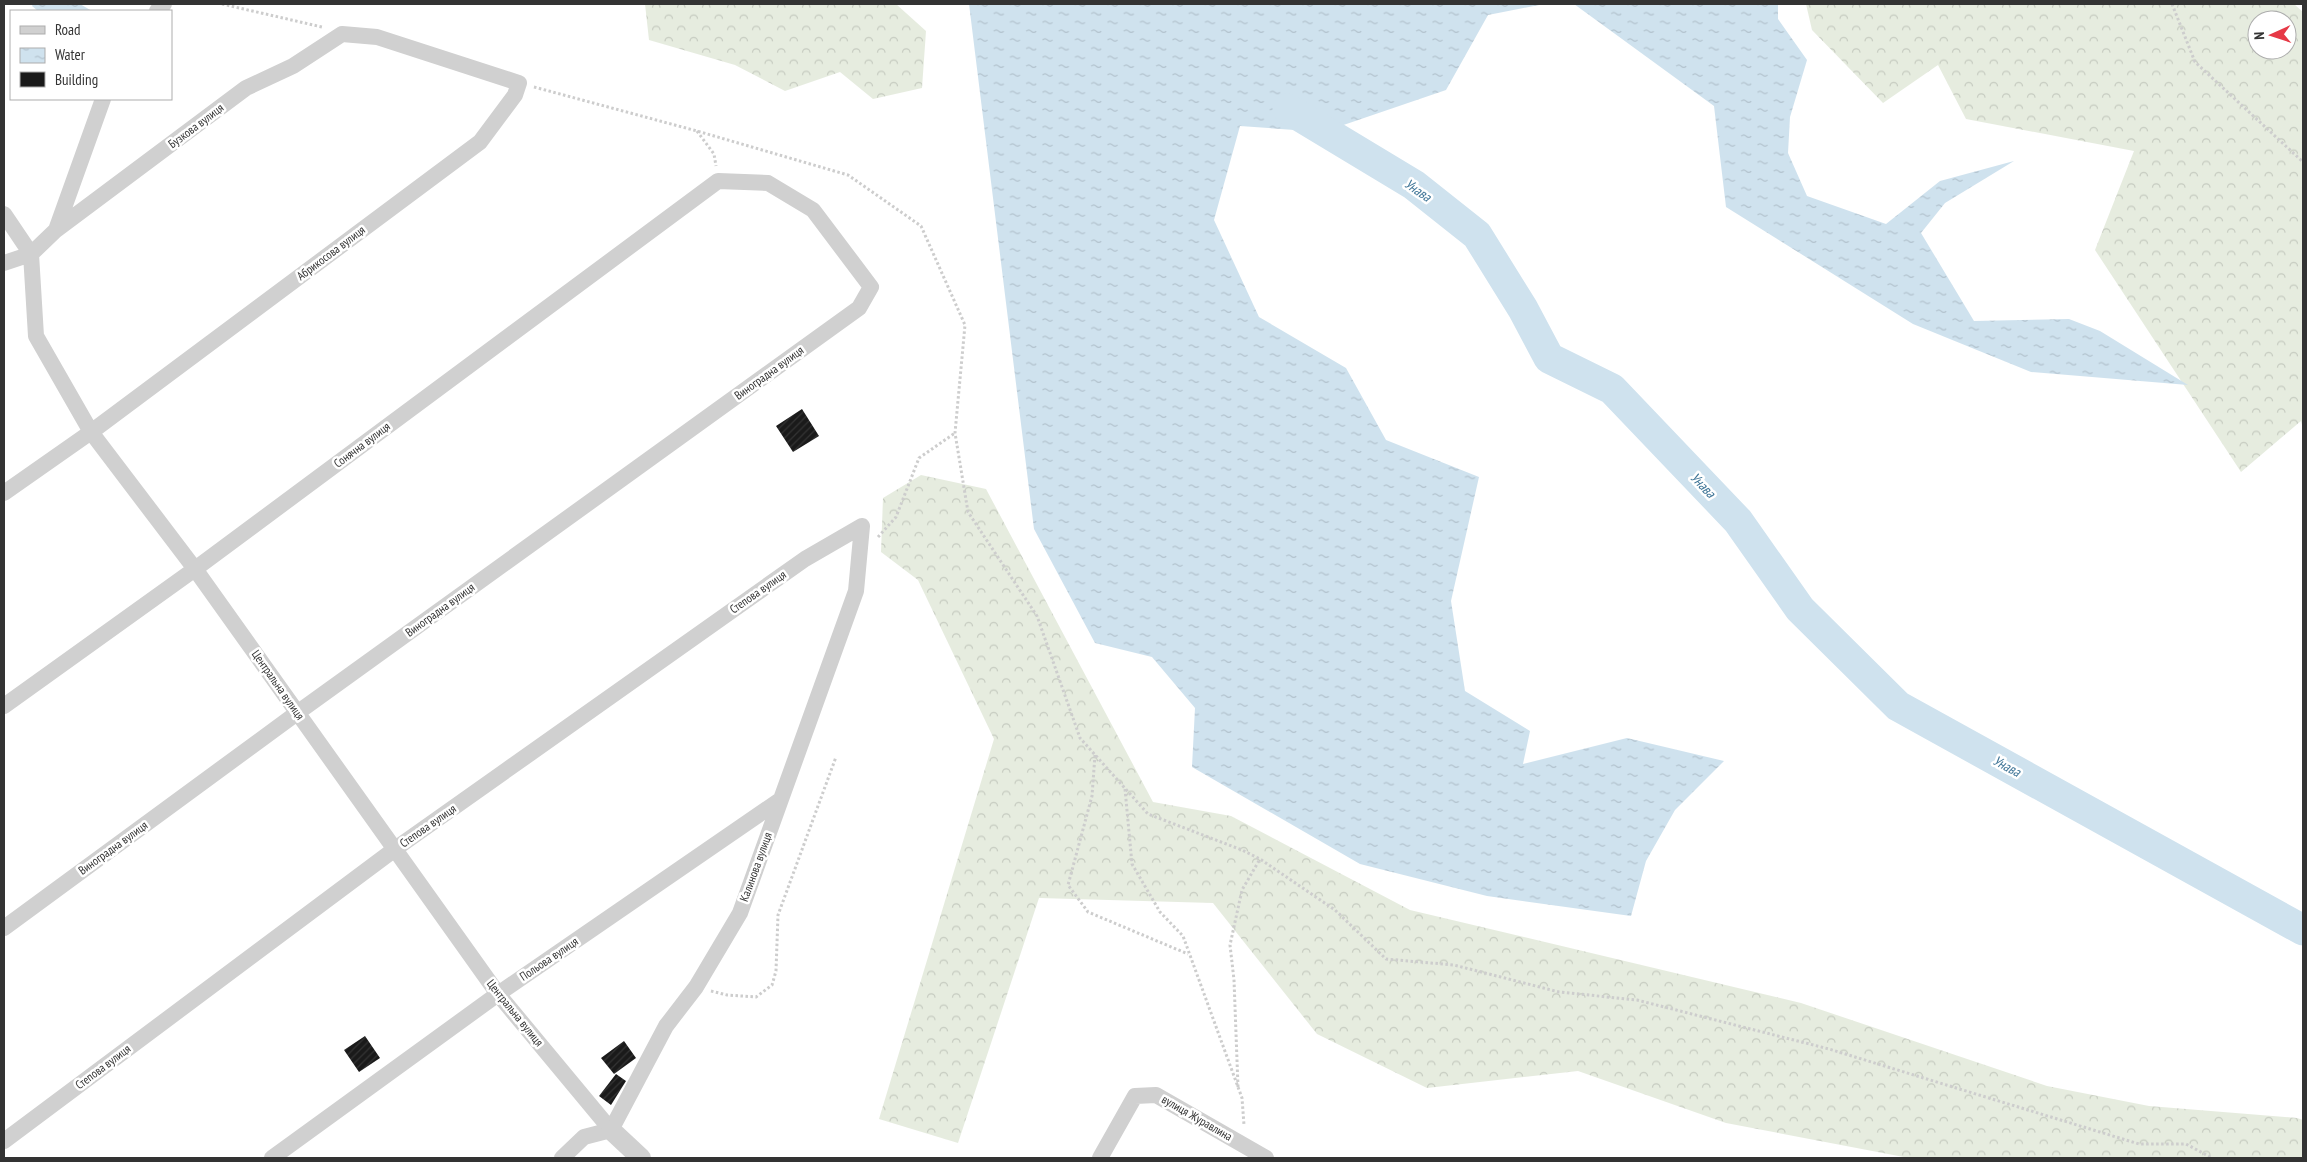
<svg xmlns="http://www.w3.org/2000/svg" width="2307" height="1162" viewBox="0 0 2307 1162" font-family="'PT Sans Narrow',sans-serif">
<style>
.forest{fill:url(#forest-crowns);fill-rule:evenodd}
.water{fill:url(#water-ripples)}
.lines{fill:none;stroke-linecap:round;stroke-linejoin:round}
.river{stroke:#cfe2ee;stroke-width:31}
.building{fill:url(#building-hatch)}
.path{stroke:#cdcdcd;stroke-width:3;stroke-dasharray:2.5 2.5;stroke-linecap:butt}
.minor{stroke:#d0d0d0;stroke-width:16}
.tertiary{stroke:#d0d0d0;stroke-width:20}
.labels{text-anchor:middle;stroke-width:5;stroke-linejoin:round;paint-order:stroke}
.street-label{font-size:12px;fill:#333;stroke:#fff}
.water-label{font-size:14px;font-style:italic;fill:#3f7597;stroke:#fff}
</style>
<defs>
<pattern id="forest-crowns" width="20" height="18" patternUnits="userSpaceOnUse" patternTransform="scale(1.25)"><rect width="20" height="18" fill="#e6ecdf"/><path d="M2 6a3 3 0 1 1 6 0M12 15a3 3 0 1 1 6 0" fill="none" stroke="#c6cbc0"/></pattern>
<pattern id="water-ripples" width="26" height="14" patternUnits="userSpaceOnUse" patternTransform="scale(1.25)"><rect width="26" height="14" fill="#cfe2ee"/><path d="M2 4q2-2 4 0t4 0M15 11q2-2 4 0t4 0" fill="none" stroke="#b2c2cd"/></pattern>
<pattern id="building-hatch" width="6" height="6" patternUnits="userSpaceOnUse" patternTransform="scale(1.25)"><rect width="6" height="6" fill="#1a1a1a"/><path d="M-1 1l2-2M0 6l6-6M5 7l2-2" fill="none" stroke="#333"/></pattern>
</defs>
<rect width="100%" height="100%" fill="#fff"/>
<path class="forest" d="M645 4H896L926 31 922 88 873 99 840 72 785 91 735 65 649 40Z
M1806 4H2294L2303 12V429L2301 421 2241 472 2095 250 2134 151 1966 119 1938 65 1883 103 1812 30ZM2257 20H2287V50H2257Z
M921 475 986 489 1153 802 1231 816 1410 910 1801 1003 2047 1086 2149 1106 2297 1118 2303 1120V1158H1909L1726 1123 1578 1071 1427 1088 1317 1034 1213 903 1039 898 958 1143 879 1119 994 739 918 580 881 552 883 498Z"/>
<path class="water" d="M33 4H80L92 11H38L32 6Z
M969 4H1544L1488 15 1446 90 1323 132 1240 126 1214 220 1259 317 1346 368 1386 440 1479 477 1451 601 1465 691 1530 731 1523 764 1627 738 1724 761 1675 810 1646 861 1631 916 1487 896 1360 864 1192 767 1195 708 1152 657 1095 643 1034 529Z
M1574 4H1778V19L1807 60 1790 117 1788 153 1807 196 1886 224 1940 181 2014 161 1945 203 1921 233 1974 321 2069 319 2100 331 2188 385 2031 372 1913 324 1726 207 1714 106Z"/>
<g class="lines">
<path class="river" d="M1288 109 1414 185 1477 235 1523 309 1549 358 1612 389 1738 521 1800 609 1898 706 2303 930"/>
</g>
<path class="building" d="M802 409 819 436 793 452 776 426Z
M365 1036 380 1058 359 1072 344 1050Z
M624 1041 636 1058 614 1074 601 1058Z
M616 1074 626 1081 611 1105 599 1096Z"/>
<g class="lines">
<path class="path" d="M222 4 322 27
M2172 4 2195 62 2303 162
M534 87 697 131 848 175 921 226 965 325 955 433 968 512 1037 616 1080 738 1148 814 1242 850 1260 859 1335 910 1386 959 1454 965 1559 992 1637 1000 1829 1049 2139 1144H2186L2212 1158
M697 131 714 154 716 166
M878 537 896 517 919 458 955 433
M1095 755 1092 796 1068 885 1088 912 1188 954
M1125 789 1132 864 1160 912 1183 936 1242 1098 1244 1125
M711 991 727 995 756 997 772 985 776 971 778 915 836 757
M1238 1087 1234 980 1230 945 1242 890 1260 859"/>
<path class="minor" d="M157 11 164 4
M4 214 31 254 36 336 91 432 195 569 498 994 611 1130
M56 230 103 99
M4 263 31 254 56 230 246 88 293 66 342 34 377 37 519 83 515 95 480 142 91 432 4 493
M4 706 195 569 718 181 768 183 813 210 871 287 859 308 297 713 4 928
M4 1141 395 849 805 559 862 526
M272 1158 498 994 780 800
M562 1158 584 1137 611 1130 666 1026 696 987 740 913 856 591 862 526
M1100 1158 1135 1096 1156 1095 1266 1158"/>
<path class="tertiary" d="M611 1130 641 1158"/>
</g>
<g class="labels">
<g class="street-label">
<text transform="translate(196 126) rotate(-37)" y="4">Бузкова вулиця</text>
<text transform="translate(331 253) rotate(-37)" y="4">Абрикосова вулиця</text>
<text transform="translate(769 373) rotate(-36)" y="4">Виноградна вулиця</text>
<text transform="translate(362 445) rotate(-37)" y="4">Сонячна вулиця</text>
<text transform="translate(758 592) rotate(-35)" y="4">Степова вулиця</text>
<text transform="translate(440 610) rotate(-36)" y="4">Виноградна вулиця</text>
<text transform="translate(278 685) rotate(55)" y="4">Центральна вулиця</text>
<text transform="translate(428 826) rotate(-35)" y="4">Степова вулиця</text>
<text transform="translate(113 848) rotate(-36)" y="4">Виноградна вулиця</text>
<text transform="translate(756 867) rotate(-70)" y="4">Калинова вулиця</text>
<text transform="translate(549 959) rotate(-34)" y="4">Польова вулиця</text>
<text transform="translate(515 1013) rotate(51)" y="4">Центральна вулиця</text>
<text transform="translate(103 1067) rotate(-37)" y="4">Степова вулиця</text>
<text transform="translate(1197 1118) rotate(30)" y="4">вулиця Журавлина</text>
</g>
<g class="water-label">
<text transform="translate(1418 190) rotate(35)" y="5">Унава</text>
<text transform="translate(1703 485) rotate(46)" y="5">Унава</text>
<text transform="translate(2007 766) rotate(29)" y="5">Унава</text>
</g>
</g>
<rect width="2307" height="1162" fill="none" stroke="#333333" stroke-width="10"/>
<rect x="10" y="10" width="162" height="90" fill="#ffffff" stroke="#adadad"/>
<rect x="20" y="26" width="25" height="8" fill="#d0d0d0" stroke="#adadad"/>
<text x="55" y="35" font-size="15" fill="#333333">Road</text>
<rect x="20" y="48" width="25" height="15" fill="url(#water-ripples)" stroke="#adadad"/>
<text x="55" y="60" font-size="15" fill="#333333">Water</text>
<rect x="20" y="72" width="25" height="15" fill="#1a1a1a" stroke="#adadad"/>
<text x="55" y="85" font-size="15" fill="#333333">Building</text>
<g transform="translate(2272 35) rotate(267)"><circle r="24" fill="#ffffff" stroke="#adadad"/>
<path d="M0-4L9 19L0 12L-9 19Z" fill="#e63946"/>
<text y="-8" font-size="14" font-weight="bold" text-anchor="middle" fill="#333333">N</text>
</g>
</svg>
